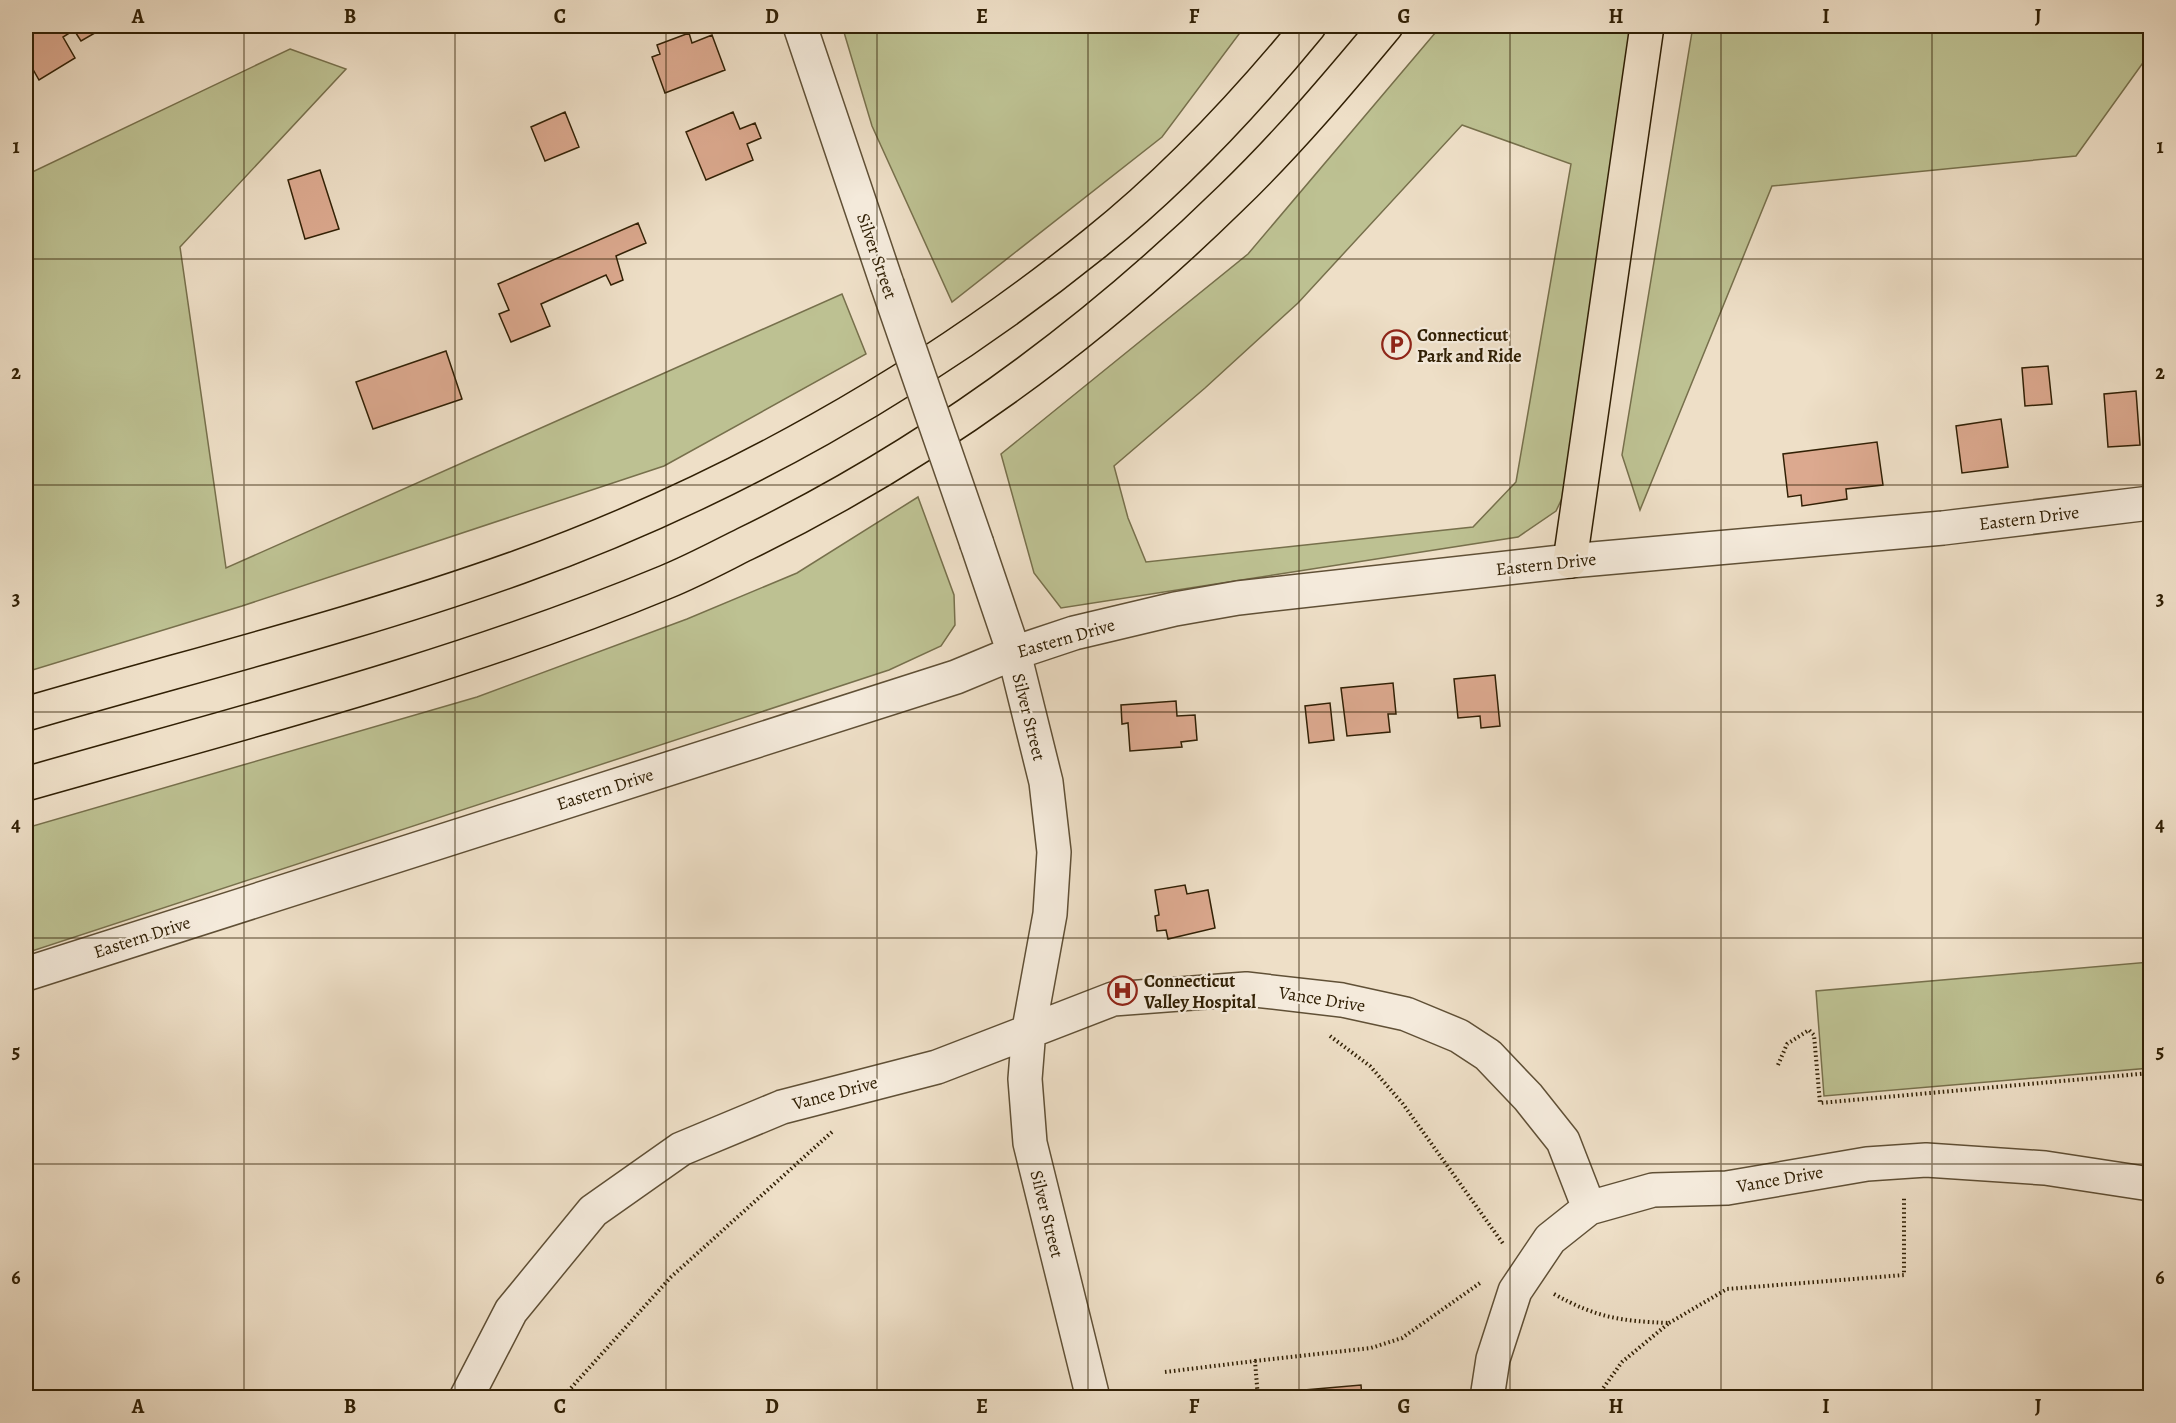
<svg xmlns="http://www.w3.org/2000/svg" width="2176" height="1423" viewBox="0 0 2176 1423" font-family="Alegreya,serif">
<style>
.green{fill:#bdc192;stroke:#77704c;stroke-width:1.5;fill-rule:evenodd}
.building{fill:#dca98f;stroke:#312005;stroke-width:1.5}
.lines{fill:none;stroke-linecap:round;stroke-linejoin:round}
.street-casing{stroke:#605036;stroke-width:36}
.highway-casing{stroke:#312005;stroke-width:36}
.path{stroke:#312005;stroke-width:4;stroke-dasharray:1.5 3;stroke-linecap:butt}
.street{stroke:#f4eadb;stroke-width:33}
.highway{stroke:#eedfc7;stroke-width:33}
.street-bridge-casing{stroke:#605036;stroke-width:36;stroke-linecap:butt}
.street-bridge{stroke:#f4eadb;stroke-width:33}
.grid{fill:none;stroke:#312005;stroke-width:1.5;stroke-opacity:0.55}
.labels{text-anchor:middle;stroke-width:4.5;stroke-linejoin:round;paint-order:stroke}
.street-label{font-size:18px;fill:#312005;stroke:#f4eadb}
.poi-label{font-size:18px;font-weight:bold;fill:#312005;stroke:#f4eadb;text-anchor:start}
.neatline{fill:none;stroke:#312005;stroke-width:2}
.grid-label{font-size:20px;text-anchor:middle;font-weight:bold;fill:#312005}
</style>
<rect width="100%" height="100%" fill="#eedfc7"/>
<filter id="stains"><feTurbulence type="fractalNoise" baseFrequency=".00333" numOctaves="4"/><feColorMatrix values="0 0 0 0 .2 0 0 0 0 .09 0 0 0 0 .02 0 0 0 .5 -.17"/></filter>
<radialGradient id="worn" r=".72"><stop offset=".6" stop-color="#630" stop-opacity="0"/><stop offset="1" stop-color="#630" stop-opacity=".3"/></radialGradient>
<path class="green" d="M846 26H1245L1162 137 952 302 872 126 843 29Z
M1441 26H1641L1567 488 1556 511 1518 537 1061 608 1034 573 1001 454 1248 254ZM1462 125 1571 164 1516 482 1473 527 1146 562 1128 518 1114 466 1205 388 1298 303Z
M1693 26H2150V53L2076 156 1772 186 1640 510 1622 455Z
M290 49 346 69 180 247 226 568 842 294 866 354 664 466 242 606 26 672V175Z
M918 497 954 595 955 625 941 646 889 670 26 953V828L477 697 687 619 797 573Z
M2150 962V1068L1824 1096 1816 991Z"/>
<path class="building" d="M39 26H107L81 41 74 30 63 37 75 58 39 80 26 57V33Z
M689 33 692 43 712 35 725 70 665 93 652 57 660 54 657 45Z
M565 112 579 147 545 161 531 127Z
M733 112 740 129 755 123 761 138 747 144 753 160 706 180 686 132Z
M320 170 339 229 305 239 288 180Z
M638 223 646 243 616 256 623 280 611 285 606 275 541 304 550 326 511 342 499 314 509 310 498 284Z
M446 351 462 399 373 429 356 382Z
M2048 366 2052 404 2025 406 2022 368Z
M2136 391 2140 445 2108 447 2104 394Z
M2001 419 2008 467 1962 473 1956 426Z
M1877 442 1883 485 1846 489 1847 499 1802 506 1801 495 1788 497 1783 454Z
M1495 675 1500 726 1481 728 1480 716 1458 718 1454 679Z
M1393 683 1396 714H1388L1390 732 1347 736 1341 688Z
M1176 701 1177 716 1195 715 1197 740 1181 742 1182 747 1130 751 1128 723 1122 724 1121 705Z
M1330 703 1334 740 1309 743 1305 706Z
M1185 885 1187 894 1208 890 1215 928 1168 939 1166 930 1157 931 1155 916 1159 915 1155 890Z
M1361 1385 1362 1398H1294L1293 1391Z"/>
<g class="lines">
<defs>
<path id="street" d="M800 26 887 284
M977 544 1014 653 1046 782 1054 852 1050 914 1029 1029 1025 1079 1030 1143 1093 1398
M26 974 956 677 1014 653 1074 633 1175 609 1238 598 1570 561 1943 528 2150 503
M466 1398 511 1311 593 1211 681 1149 782 1107 937 1067 1113 999 1246 989 1342 1000 1406 1014 1459 1036 1488 1055 1528 1097 1563 1141 1589 1208
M1487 1398 1493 1359 1515 1291 1550 1239 1589 1208 1653 1190 1727 1188 1867 1164 1926 1160 2045 1168 2150 1184"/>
<path id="highway" d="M1570 561 1647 26
M26 714C190 666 357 625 519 567 725 493 924 381 1095 243 1174 180 1245 104 1309 26
M26 784C240 723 459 668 666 582 693 571 719 557 745 544 926 456 1088 338 1231 198 1287 144 1337 85 1386 26"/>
</defs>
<use href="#street" class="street-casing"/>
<use href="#highway" class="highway-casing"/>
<path class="path" d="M1330 1036 1370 1066 1403 1104 1504 1245
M1778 1065 1787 1044 1809 1030 1814 1035 1820 1103 2150 1073
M1554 1294C1597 1318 1621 1321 1669 1323L1622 1362 1596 1398
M1669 1323 1727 1289 1904 1275V1197
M1255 1361 1371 1348 1402 1338 1480 1283
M1165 1372 1255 1361 1258 1398
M562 1398 671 1277 833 1131"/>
<use href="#street" class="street"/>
<use href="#highway" class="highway"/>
<defs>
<path id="street-bridge" d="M887 284 977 544"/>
</defs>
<use href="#street-bridge" class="street-bridge-casing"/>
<use href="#street-bridge" class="street-bridge"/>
</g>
<path class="grid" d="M244 26V1398M455 26V1398M666 26V1398M877 26V1398M1088 26V1398M1299 26V1398M1510 26V1398M1721 26V1398M1932 26V1398M26 259H2150M26 485H2150M26 712H2150M26 938H2150M26 1164H2150"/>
<defs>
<symbol id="parking-ring" viewBox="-11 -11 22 22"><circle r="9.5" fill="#f4eadb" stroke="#8f2418" stroke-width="1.5"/><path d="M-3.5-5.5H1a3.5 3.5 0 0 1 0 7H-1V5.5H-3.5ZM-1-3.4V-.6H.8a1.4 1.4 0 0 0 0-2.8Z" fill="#8f2418"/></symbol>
<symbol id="hospital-ring" viewBox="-11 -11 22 22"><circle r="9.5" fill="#f4eadb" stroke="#8f2418" stroke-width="1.5"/><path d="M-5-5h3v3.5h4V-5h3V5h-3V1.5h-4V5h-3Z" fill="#8f2418"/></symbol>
</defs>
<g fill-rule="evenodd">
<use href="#parking-ring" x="1380" y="328" width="33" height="33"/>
<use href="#hospital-ring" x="1106" y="974" width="33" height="33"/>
</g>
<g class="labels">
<g class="street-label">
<text transform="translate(877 256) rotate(71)" y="6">Silver Street</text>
<text transform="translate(2029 518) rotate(-7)" y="6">Eastern Drive</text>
<text transform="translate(1546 564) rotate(-6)" y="6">Eastern Drive</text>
<text transform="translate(1066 638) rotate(-16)" y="6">Eastern Drive</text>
<text transform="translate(1029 717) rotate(76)" y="6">Silver Street</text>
<text transform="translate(605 789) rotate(-18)" y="6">Eastern Drive</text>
<text transform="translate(142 937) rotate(-18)" y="6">Eastern Drive</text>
<text transform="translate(1322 999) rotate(9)" y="6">Vance Drive</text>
<text transform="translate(835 1093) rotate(-15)" y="6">Vance Drive</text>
<text transform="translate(1780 1179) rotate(-10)" y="6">Vance Drive</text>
<text transform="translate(1047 1214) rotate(76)" y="6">Silver Street</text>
</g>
<g class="poi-label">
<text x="1417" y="341">Connecticut<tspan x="1417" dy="21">Park and Ride</tspan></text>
<text x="1144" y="987">Connecticut<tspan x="1144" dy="21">Valley Hospital</tspan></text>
</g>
</g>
<rect width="2176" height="1423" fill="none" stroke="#eedfc7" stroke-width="66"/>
<rect x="33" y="33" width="2110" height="1357" class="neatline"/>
<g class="grid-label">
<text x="138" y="23">A</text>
<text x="350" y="23">B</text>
<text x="560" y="23">C</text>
<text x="772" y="23">D</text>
<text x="982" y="23">E</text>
<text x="1194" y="23">F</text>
<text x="1404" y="23">G</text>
<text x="1616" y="23">H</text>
<text x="1826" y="23">I</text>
<text x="2038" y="23">J</text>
<text x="16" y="153">1</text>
<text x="2160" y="153">1</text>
<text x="16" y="379">2</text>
<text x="2160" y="379">2</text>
<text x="16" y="605">3</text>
<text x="2160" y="605">3</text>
<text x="16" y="831">4</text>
<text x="2160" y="831">4</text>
<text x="16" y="1058">5</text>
<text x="2160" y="1058">5</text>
<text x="16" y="1284">6</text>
<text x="2160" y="1284">6</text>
<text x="138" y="1413">A</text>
<text x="350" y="1413">B</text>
<text x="560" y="1413">C</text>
<text x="772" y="1413">D</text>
<text x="982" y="1413">E</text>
<text x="1194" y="1413">F</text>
<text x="1404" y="1413">G</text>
<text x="1616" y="1413">H</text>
<text x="1826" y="1413">I</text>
<text x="2038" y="1413">J</text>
</g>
<rect width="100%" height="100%" filter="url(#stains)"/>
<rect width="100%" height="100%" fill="url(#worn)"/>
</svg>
